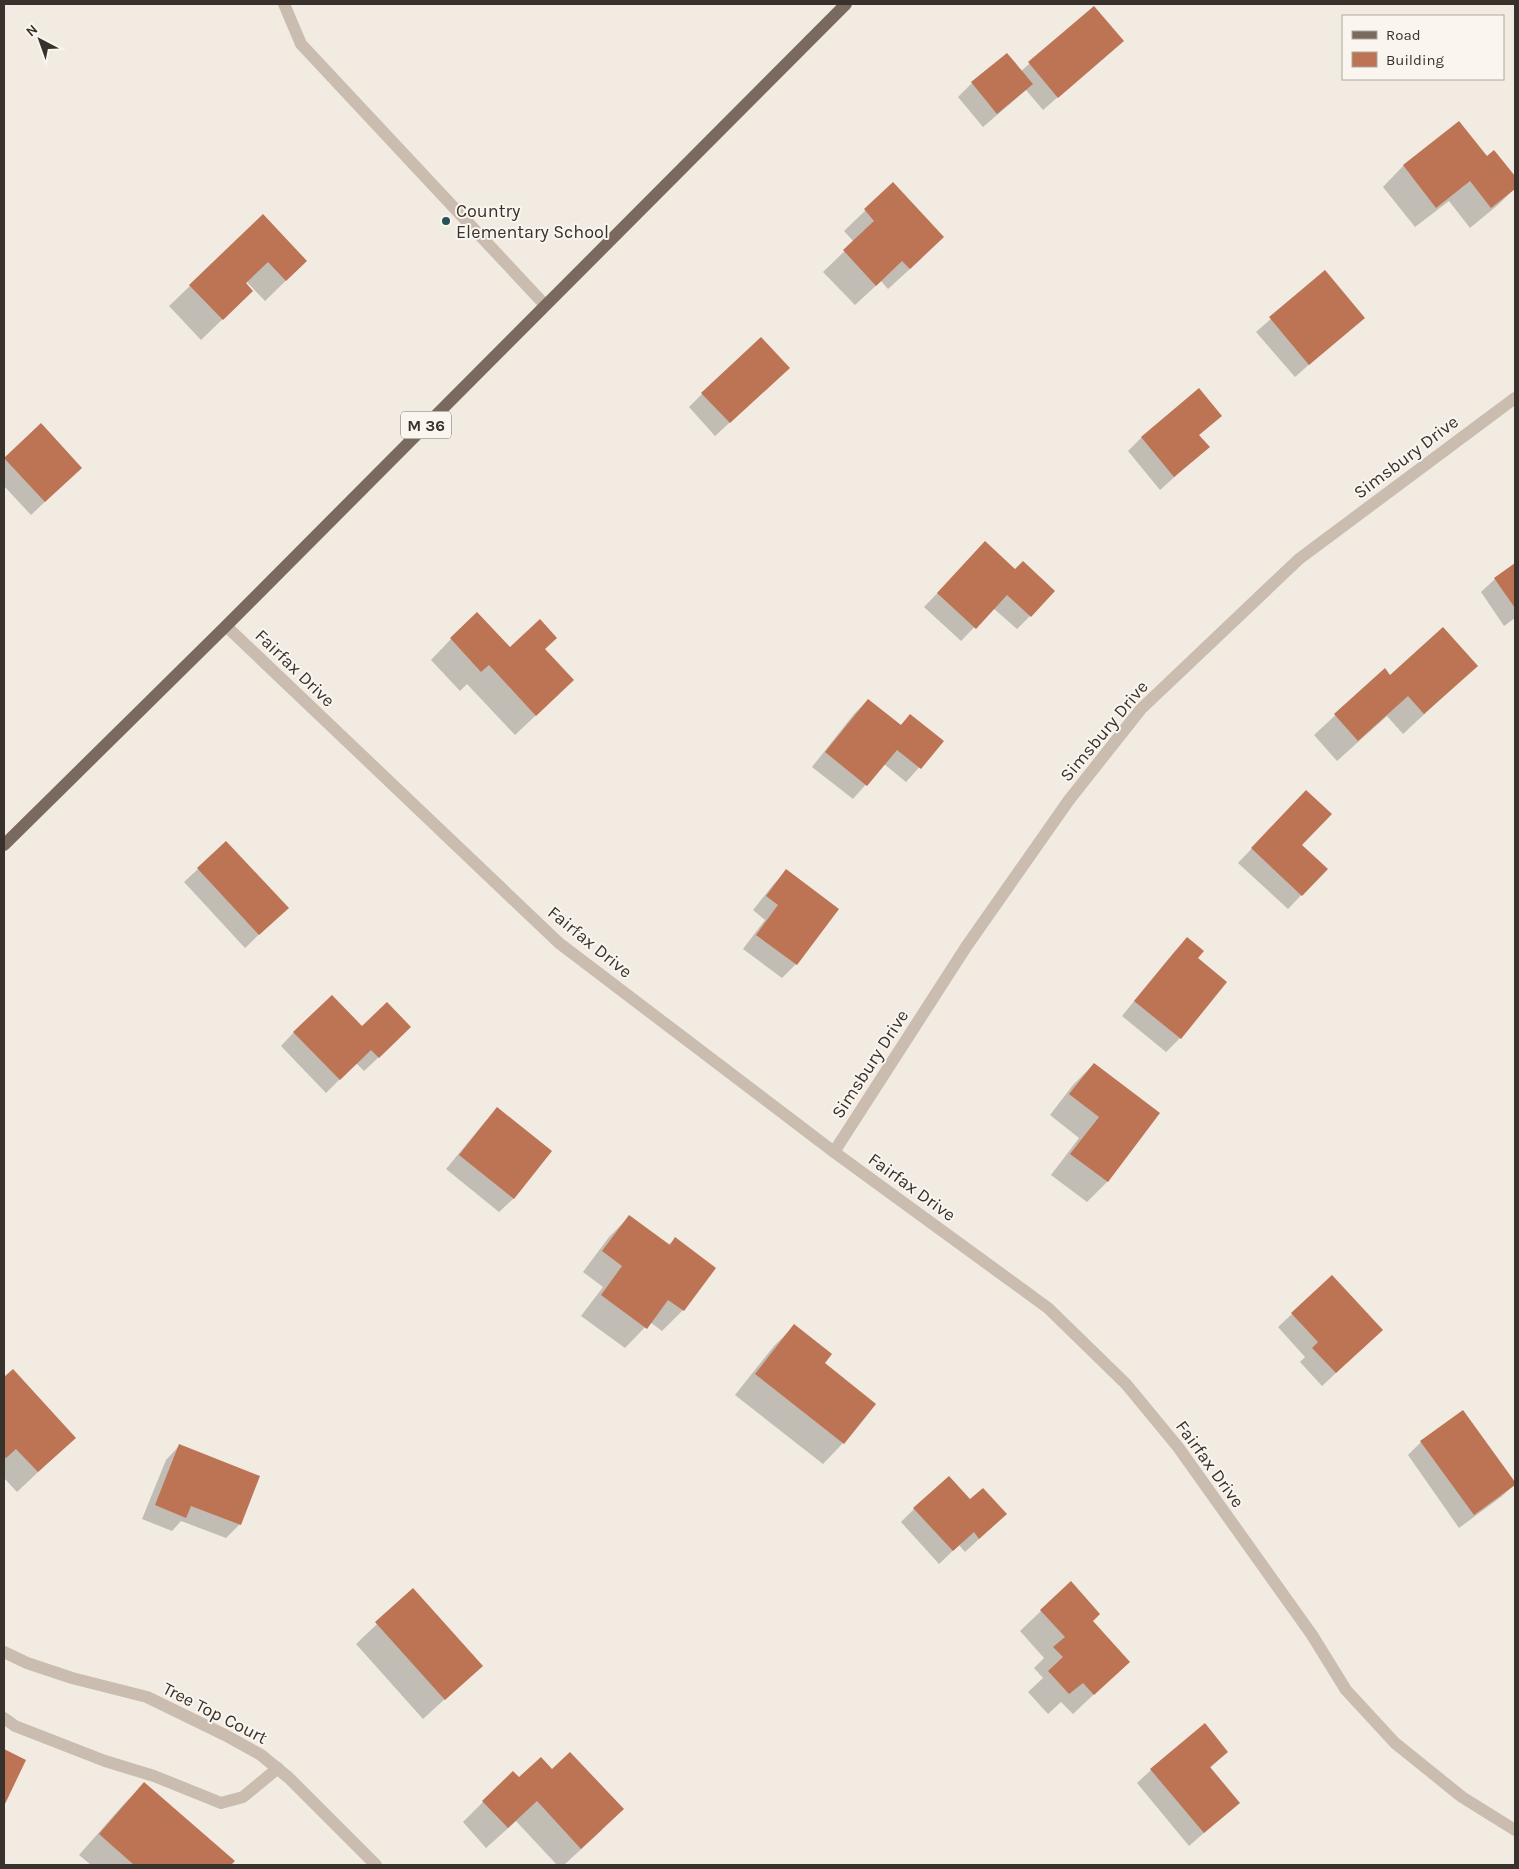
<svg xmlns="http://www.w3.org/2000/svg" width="1519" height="1869" viewBox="0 0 1519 1869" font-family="Karla,sans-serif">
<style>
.shadow{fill:#0003}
.building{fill:#bd7455}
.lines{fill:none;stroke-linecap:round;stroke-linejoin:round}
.lane{stroke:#cabcae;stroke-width:12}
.street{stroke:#cabcae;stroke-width:12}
.primary{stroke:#7a695f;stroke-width:12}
.poi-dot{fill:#245258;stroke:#faf5ef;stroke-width:2}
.labels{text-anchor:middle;stroke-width:4;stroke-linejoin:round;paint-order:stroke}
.shield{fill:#faf5ef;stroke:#736c66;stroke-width:1}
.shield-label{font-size:16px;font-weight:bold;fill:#39312c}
.poi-label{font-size:18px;fill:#39312c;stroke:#faf5ef;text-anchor:start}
.street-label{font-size:18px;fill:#39312c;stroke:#faf5ef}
</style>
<rect width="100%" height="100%" fill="#f2ebe2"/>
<path class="shadow" d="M1094 8 1122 41 1043 110 1026 90 983 127 958 97 972 83 1021 71Z
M1459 122 1486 157 1494 151 1515 178V188L1499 204 1470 228 1449 201 1415 227 1383 187 1403 166Z
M893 184 922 258 888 289 881 281 855 305 823 272 854 242 844 231Z
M263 216 306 261 265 301 247 282 231 311 201 340 169 306Z
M1325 272 1363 317 1295 377 1256 332Z
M774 382 715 436 689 407 702 394Z
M1220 416 1198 436 1208 447 1160 490 1128 451 1141 438Z
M41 425 67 481 31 515 4 486V460Z
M972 557 1015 571 1030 616 1017 629 993 608 961 641 924 607Z
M1515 564V618L1504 626 1481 592 1495 579Z
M451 639 510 649 544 650 552 700 515 735 467 684 460 691 431 660Z
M1476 666 1403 734 1387 716 1337 761 1314 735 1384 670 1390 677Z
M868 700 900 726 910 716 942 742 906 782 884 764 853 799 812 767 854 714Z
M1293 805 1301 845 1326 869 1288 909 1238 863Z
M198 869 273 921 245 948 184 882Z
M786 871 837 909 796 964 782 978 743 949 765 920 753 910 773 885Z
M1187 939 1196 958 1226 982 1180 1038 1166 1052 1122 1016 1174 952Z
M362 1028 396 1041 364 1071 356 1063 326 1093 281 1046 294 1032Z
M1094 1064 1158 1114 1107 1182 1087 1202 1051 1175 1079 1138 1050 1115 1073 1085Z
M497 1109 550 1151 513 1199 499 1212 446 1169 484 1123Z
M630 1216 668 1245 675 1239 714 1268 683 1310 662 1331 650 1322 625 1348 581 1316 603 1287 583 1272 609 1237Z
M1292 1314 1368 1343 1322 1386 1300 1362 1305 1357 1278 1327Z
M794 1326 823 1363 843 1443 823 1464 735 1395 774 1346Z
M13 1370 74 1438 17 1492 4 1478V1379Z
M1421 1442 1515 1484 1501 1497 1459 1528 1408 1455Z
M179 1446 240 1524 226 1538 181 1521 172 1531 142 1519 166 1460Z
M914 1509 992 1527 965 1552 959 1545 939 1564 901 1522Z
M413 1590 481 1666 423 1719 356 1644Z
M1041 1611 1091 1621 1128 1662 1073 1714 1061 1702 1048 1714 1028 1692 1043 1678 1034 1668 1044 1658 1020 1631Z
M4 1751 25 1761 4 1803Z
M1227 1752 1210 1768 1238 1803 1189 1846 1137 1783 1151 1770Z
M519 1779 602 1830 564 1865H557L516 1821 486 1848 463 1822 483 1802Z
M144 1784 233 1861 229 1865H91L79 1855 124 1804Z"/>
<path class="building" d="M1094 6 1124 41 1058 98 1028 62Z
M1007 53 1033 84 997 114 971 82Z
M1459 121 1487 156 1494 150 1515 176V189L1491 208 1470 181 1436 208 1403 165Z
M893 182 944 237 910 269 902 261 876 286 843 250 874 221 864 209Z
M263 214 307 261 286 281 268 262 246 283 253 291 223 320 189 285Z
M1325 270 1365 318 1309 365 1269 317Z
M761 337 790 368 730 423 701 393Z
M1199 388 1222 416 1199 435 1210 447 1174 477 1141 437Z
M41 423 82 468 45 502 4 458Z
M985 541 1015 569 1023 561 1055 591 1031 617 1007 595 976 629 937 593Z
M1515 563V608L1494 578Z
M477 612 510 647 540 619 557 638 545 649 574 680 536 716 489 665 481 672 450 638Z
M1443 627 1478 666 1424 714 1408 696 1358 741 1334 714 1385 668 1390 675Z
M868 699 901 725 910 714 944 741 921 769 897 750 867 786 825 752Z
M1306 790 1332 814 1302 845 1328 869 1302 896 1251 848Z
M226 841 289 908 259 935 197 868Z
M786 869 839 909 797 965 756 935 778 905 766 896Z
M1187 937 1204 951 1198 958 1227 982 1181 1039 1134 1001Z
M332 995 362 1026 387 1002 411 1027 379 1058 371 1050 340 1080 293 1032Z
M1094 1063 1160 1113 1108 1182 1070 1154 1099 1117 1069 1094Z
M497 1107 552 1151 514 1199 459 1155Z
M629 1215 670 1245 675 1237 716 1268 684 1311 668 1300 647 1329 601 1295 622 1266 602 1251Z
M1332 1275 1383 1330 1336 1373 1312 1348 1318 1342 1291 1313Z
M794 1324 832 1354 825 1363 876 1404 844 1444 755 1374Z
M13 1369 76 1438 38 1472 16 1449 6 1458 4 1456V1377Z
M1463 1410 1515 1482V1485L1474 1515 1420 1441Z
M179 1444 260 1476 241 1525 191 1506 186 1518 155 1505Z
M949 1476 970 1499 983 1488 1007 1514 979 1539 974 1532 953 1551 913 1508Z
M1071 1581 1100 1614 1093 1621 1130 1662 1094 1695 1083 1683 1069 1694 1048 1671 1063 1657 1053 1647 1065 1637 1040 1610Z
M413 1588 483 1666 445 1700 375 1622Z
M1205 1723 1228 1752 1210 1767 1240 1803 1204 1833 1150 1769Z
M4 1749 26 1760 4 1806Z
M570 1752 624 1809 581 1849 537 1801 508 1828 482 1801 513 1771 519 1777 541 1757 552 1769Z
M144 1782 235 1861 231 1865H134L99 1834Z"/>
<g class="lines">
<path class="lane" d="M284 4 301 44 545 305
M4 1718 15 1726 105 1761 154 1776 221 1803 243 1797 278 1768"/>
<path class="street" d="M226 626 559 943 834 1152 1048 1308 1126 1384 1178 1447 1312 1635 1346 1690 1395 1743 1462 1797 1515 1830
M834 1152 966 947 1069 800 1141 709 1299 559 1515 398
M4 1652 27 1663 72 1678 147 1697 225 1735 261 1755 289 1778 376 1865"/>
<path class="primary" d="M4 845 226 626 846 4"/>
</g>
<circle class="poi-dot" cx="446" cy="221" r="5"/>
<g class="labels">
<rect class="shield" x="401" y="411.5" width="50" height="27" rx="4"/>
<g class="shield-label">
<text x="426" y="431">M 36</text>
</g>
<g class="poi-label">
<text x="456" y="217">Country<tspan x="456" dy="21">Elementary School</tspan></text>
</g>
<g class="street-label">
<text transform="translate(1406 457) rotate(-37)" y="6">Simsbury Drive</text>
<text transform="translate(295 668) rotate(44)" y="6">Fairfax Drive</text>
<text transform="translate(1104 731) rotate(-50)" y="6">Simsbury Drive</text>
<text transform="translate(590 942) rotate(39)" y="6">Fairfax Drive</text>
<text transform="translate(870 1064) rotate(-57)" y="6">Simsbury Drive</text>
<text transform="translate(912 1187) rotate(36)" y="6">Fairfax Drive</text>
<text transform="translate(1210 1464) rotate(54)" y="6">Fairfax Drive</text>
<text transform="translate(215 1713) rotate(27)" y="6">Tree Top Court</text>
</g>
</g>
<rect width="1519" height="1869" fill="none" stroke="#39312c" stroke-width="10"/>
<rect x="1342" y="15" width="162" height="65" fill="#faf5ef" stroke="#ada7a1"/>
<rect x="1352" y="31" width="25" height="8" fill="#7a695f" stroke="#ada7a1"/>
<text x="1386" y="40" font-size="15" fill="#39312c">Road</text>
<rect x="1352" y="52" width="25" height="15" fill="#bd7455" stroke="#ada7a1"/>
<text x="1386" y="65" font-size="15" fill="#39312c">Building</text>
<g transform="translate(40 40) rotate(319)" stroke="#faf5ef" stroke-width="4" paint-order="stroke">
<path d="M0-4L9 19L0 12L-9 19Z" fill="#39312c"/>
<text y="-8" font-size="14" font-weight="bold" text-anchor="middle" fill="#39312c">N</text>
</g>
</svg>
